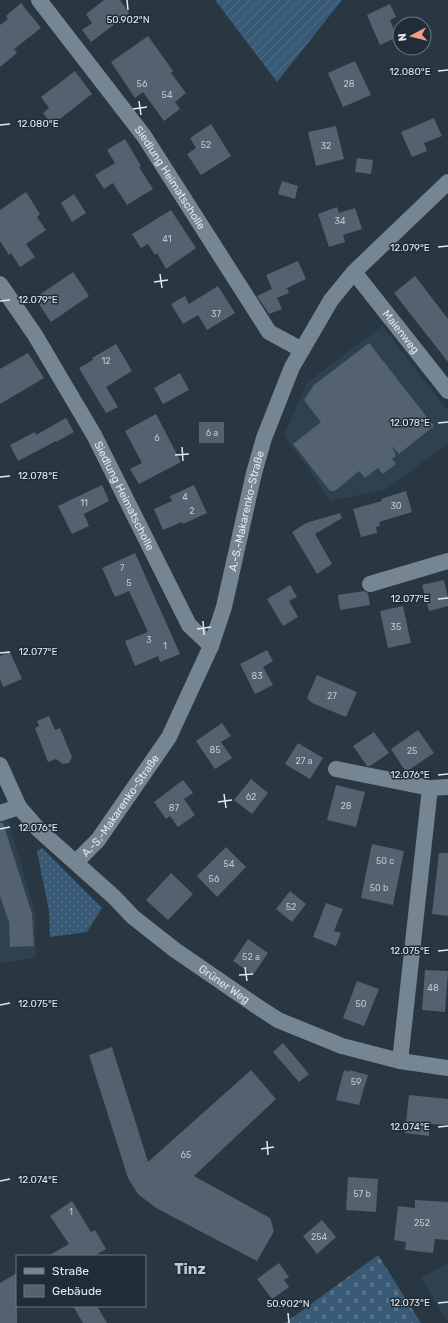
<svg xmlns="http://www.w3.org/2000/svg" width="448" height="1323" viewBox="0 0 448 1323" font-family="Rubik,sans-serif">
<style>
.built{fill:#2e4151}
.grass{fill:url(#grass-dots)}
.cemetery{fill:url(#cemetery-stones)}
.garden{fill:url(#garden-furrows)}
.building{fill:#53626e}
.lines{fill:none;stroke-linecap:round;stroke-linejoin:round}
.minor{stroke:#768592;stroke-width:16}
.ticks{fill:none;stroke:#e1e9f0;stroke-width:1.5}
.labels{text-anchor:middle;stroke-width:3;stroke-linejoin:round;paint-order:stroke}
.number-label{font-size:9px;fill:#bec7d0}
.street-label{font-size:11px;fill:#e1e9f0;stroke:#202c37}
.district-label{font-size:15px;font-weight:bold;fill:#bbcbd9;stroke:#202c37}
.ticks-label{font-size:10px;text-anchor:middle;fill:#e1e9f0;stroke:#202c37;stroke-width:3;stroke-linejoin:round;paint-order:stroke}
</style>
<defs>
<pattern id="grass-dots" width="8" height="8" patternUnits="userSpaceOnUse"><rect width="8" height="8" fill="#385a76"/><path d="M2 2h.1M6 6h.1" fill="none" stroke="#54728a" stroke-width="1.8" stroke-linecap="round"/></pattern>
<pattern id="cemetery-stones" width="16" height="16" patternUnits="userSpaceOnUse"><rect width="16" height="16" fill="#385a76"/><path d="M2 7V4a2 2 0 0 1 4 0v3zM10 15v-3a2 2 0 0 1 4 0v3z" fill="#54728a"/></pattern>
<pattern id="garden-furrows" width="10" height="10" patternUnits="userSpaceOnUse"><rect width="10" height="10" fill="#385a76"/><path d="M-1 1l2-2M0 10L10 0M9 11l2-2" fill="none" stroke="#54728a"/></pattern>
</defs>
<rect width="100%" height="100%" fill="#293742"/>
<path class="built" d="M382 326 448 411V444L386 489 331 501 284 435 307 383Z
M7 816 35 913 36 957 0 964V818Z
M448 1263V1323L421 1278Z"/>
<path class="grass" d="M42 848 102 908 87 932 50 937 49 911 37 851Z"/>
<path class="cemetery" d="M378 1255 421 1323H285Z"/>
<path class="garden" d="M215 0H342L277 82Z"/>
<path class="building" d="M104 0H120L129 13 91 42 82 30 92 23 86 14Z
M21 3 41 28 14 49 17 53 0 67V25L8 19 6 16Z
M390 4 396 17 390 20 397 37 380 45 367 15Z
M148 36 173 71 171 73 186 93 175 102 180 109 164 121 143 92 135 98 111 62Z
M355 61 371 95 343 107 328 73Z
M75 71 92 94 52 125 43 113 49 108 41 97Z
M434 118 442 136 424 143 427 151 412 157 401 132Z
M211 124 231 156 201 175 187 154 196 148 190 138Z
M336 126 344 159 316 166 308 132Z
M125 139 141 166 139 167 153 189 127 205 113 183 104 189 95 175 115 163 107 150Z
M357 158 373 160 371 174 355 172Z
M282 181 298 186 295 199 278 194Z
M26 192 40 214 37 217 46 230 26 244 35 257 20 267 11 253 9 255 0 241V210Z
M74 194 86 213 72 222 61 203Z
M337 207 339 213 355 208 362 229 343 235 345 242 329 247 318 214Z
M171 210 196 248 166 269 157 253 155 255 148 244 141 248 132 234Z
M298 261 306 279 287 288 289 293 277 298 282 309 269 314 257 296 272 289 266 275Z
M73 272 89 296 51 322 35 298Z
M415 276 448 319V362L394 293Z
M218 286 235 313 207 330 198 315 183 324 171 304 185 296 189 304Z
M369 343 434 426 399 454 392 446 396 456 392 459 396 464 383 474 378 468 365 478 359 471 335 491H330L293 444 321 422 304 400 314 385Z
M116 344 132 371 106 387 118 407 106 413 79 368 93 360 92 358Z
M28 353 44 378 0 404V369Z
M180 373 189 390 163 404 154 388Z
M156 414 181 462 139 484 130 469 142 463 125 431Z
M66 418 74 432 56 442V441L18 461 10 445 35 432 36 435Z
M199 422H224V443H199Z
M102 485 109 501 84 514 89 526 72 534 58 506Z
M194 485 207 513 183 524 182 522 163 530 154 509 172 501 170 496Z
M406 491 412 512 379 522 380 526 376 527 377 533 361 537 353 509 382 501 381 499Z
M340 513 342 518 315 534 332 564 317 574 292 532 306 523Z
M135 553 180 654 160 662 158 656 135 666 125 641 148 632 129 591 115 597 102 568Z
M444 580 448 598V606L429 611 422 585Z
M290 585 297 597 289 601 298 617 283 626 267 599Z
M364 591 368 593 370 605 340 610 338 595Z
M403 606 411 643 388 648 380 611Z
M267 650 273 661 263 667 273 685 255 694 240 664Z
M10 652 22 679 3 687 0 679V656Z
M317 675 357 692 346 717 312 703 307 698Z
M49 716 55 730 60 728 72 757 69 763 63 764 56 759 48 762 35 728 39 726 37 721Z
M222 723 231 736 221 742 232 758 215 769 196 741Z
M418 730 434 753 406 772 391 749Z
M374 732 389 753 370 766H367L353 746Z
M298 743 323 758 310 779 285 764Z
M251 779 268 793 252 814 234 800Z
M183 780 193 793 184 799 195 815 178 827 170 816 166 819 154 802Z
M336 785 365 792 356 827 327 820Z
M0 823H3L32 914 34 946 10 947 9 922 0 896Z
M372 844 404 851 393 905 361 898Z
M226 847 246 867 217 897 197 876Z
M439 853H448V916L432 914Z
M171 873 193 894 168 920 146 900Z
M290 891 306 904 292 922 276 909Z
M326 903 343 909 334 931 341 933 336 946 313 937Z
M248 939 268 953 253 975 233 961Z
M425 970 448 971 445 1012 422 1010Z
M357 981 379 989 364 1026 343 1018Z
M283 1043 309 1074 299 1082 273 1052Z
M112 1047 148 1162 251 1070 276 1099 194 1176 270 1218 274 1231 257 1261 156 1208 138 1194 128 1178 89 1055Z
M344 1070 349 1072V1070L368 1075 359 1105 336 1100Z
M409 1095 448 1099V1125L430 1124 429 1136 405 1133Z
M348 1177 378 1179 376 1212 346 1210Z
M415 1200 448 1202V1240L435 1239 433 1253 405 1250 406 1242 394 1240 398 1206 415 1208Z
M72 1201 91 1232 95 1230 106 1249 94 1256H48L69 1244 50 1216Z
M322 1220 336 1237 317 1254 303 1236Z
M279 1263 289 1277 284 1280 289 1287 272 1299 257 1279Z
M17 1273V1323H0V1283Z
M73 1306H97L107 1323H83Z"/>
<g class="lines">
<g class="minor">
<path id="s1" d="M39 0 144 136 269 332 302 350"/>
<path id="s2" d="M354 272 448 391"/>
<path id="s3" d="M0 284 35 335 94 435 189 625 211 646"/>
<path d="M370 584 448 561"/>
<path id="s4" d="M0 765 19 807 39 830 114 897 133 917 175 950 255 1005 278 1020 342 1046 400 1061 448 1068"/>
<path d="M336 769 430 788 448 787"/>
<path d="M0 813 19 807"/>
<path id="s5" d="M76 862 98 840 169 737 211 646 224 607 254 473 264 438 292 367 331 300 354 272 448 182"/>
<path d="M400 1061 430 788"/>
</g>
</g>
<path class="ticks" d="M127 0 128 10M438 71 448 70M139 101 141 115M133 109 147 107M0 125 10 124M438 247 448 246M160 274 162 288M154 282 168 280M0 301 10 300M438 423 448 422M182 447 183 461M175 455 189 454M0 477 10 476M438 599 448 598M203 621 204 635M197 629 211 627M0 653 10 652M438 775 448 774M224 794 226 808M218 802 232 800M0 829 10 827M438 951 448 950M245 967 247 981M239 975 253 974M0 1005 10 1003M438 1127 448 1126M267 1141 268 1155M261 1149 274 1147M0 1181 10 1179M438 1303 448 1302M288 1313 289 1323"/>
<g class="labels">
<g class="number-label">
<text x="142" y="87">56</text>
<text x="349" y="87">28</text>
<text x="167" y="98">54</text>
<text x="206" y="148">52</text>
<text x="326" y="149">32</text>
<text x="340" y="224">34</text>
<text x="167" y="242">41</text>
<text x="216" y="317">37</text>
<text x="106" y="364">12</text>
<text x="212" y="436">6 a</text>
<text x="157" y="441">6</text>
<text x="185" y="500">4</text>
<text x="84" y="506">11</text>
<text x="396" y="509">30</text>
<text x="192" y="514">2</text>
<text x="122" y="571">7</text>
<text x="129" y="586">5</text>
<text x="396" y="630">35</text>
<text x="149" y="643">3</text>
<text x="165" y="649">1</text>
<text x="257" y="679">83</text>
<text x="332" y="699">27</text>
<text x="215" y="753">85</text>
<text x="412" y="754">25</text>
<text x="304" y="764">27 a</text>
<text x="251" y="800">62</text>
<text x="346" y="809">28</text>
<text x="174" y="811">87</text>
<text x="385" y="864">50 c</text>
<text x="229" y="867">54</text>
<text x="214" y="882">56</text>
<text x="379" y="891">50 b</text>
<text x="291" y="910">52</text>
<text x="251" y="960">52 a</text>
<text x="433" y="991">48</text>
<text x="361" y="1007">50</text>
<text x="356" y="1085">59</text>
<text x="186" y="1158">65</text>
<text x="362" y="1197">57 b</text>
<text x="71" y="1215">1</text>
<text x="422" y="1226">252</text>
<text x="319" y="1240">254</text>
</g>
<g class="street-label">
<text dy="4" stroke="none"><textPath href="#s1" startOffset="221">Siedlung Heimatscholle</textPath></text>
<text dy="4" stroke="none"><textPath href="#s2" startOffset="76">Maienweg</textPath></text>
<text dy="4" stroke="none"><textPath href="#s3" startOffset="246">Siedlung Heimatscholle</textPath></text>
<text dy="4" stroke="none"><textPath href="#s5" startOffset="396">A.-S.-Makarenko-Straße</textPath></text>
<text dy="4" stroke="none"><textPath href="#s5" startOffset="72">A.-S.-Makarenko-Straße</textPath></text>
<text dy="4" stroke="none"><textPath href="#s4" startOffset="318">Grüner Weg</textPath></text>
</g>
<g class="district-label">
<text x="190" y="1274">Tinz</text>
</g>
</g>
<g class="ticks-label">
<text x="128" y="23">50.902°N</text>
<text x="410" y="75">12.080°E</text>
<text x="38" y="127">12.080°E</text>
<text x="410" y="251">12.079°E</text>
<text x="38" y="303">12.079°E</text>
<text x="410" y="426">12.078°E</text>
<text x="38" y="479">12.078°E</text>
<text x="410" y="602">12.077°E</text>
<text x="38" y="655">12.077°E</text>
<text x="410" y="778">12.076°E</text>
<text x="38" y="831">12.076°E</text>
<text x="410" y="954">12.075°E</text>
<text x="38" y="1007">12.075°E</text>
<text x="410" y="1130">12.074°E</text>
<text x="38" y="1183">12.074°E</text>
<text x="410" y="1306">12.073°E</text>
<text x="288" y="1307">50.902°N</text>
</g>
<rect x="16" y="1255" width="130" height="52" fill="#202c37" stroke="#6d7881"/>
<rect x="24" y="1268" width="20" height="6" fill="#768592" stroke="#6d7881"/>
<text x="52" y="1275" font-size="12" fill="#e1e9f0">Straße</text>
<rect x="24" y="1285" width="20" height="12" fill="#53626e" stroke="#6d7881"/>
<text x="52" y="1295" font-size="12" fill="#e1e9f0">Gebäude</text>
<g transform="translate(412 36) rotate(263)"><circle r="19" fill="#202c37" stroke="#6d7881"/>
<path d="M0-3L7 15L0 10L-7 15Z" fill="#f49e88"/>
<text y="-6" font-size="11" font-weight="bold" text-anchor="middle" fill="#e1e9f0">N</text>
</g>
</svg>
